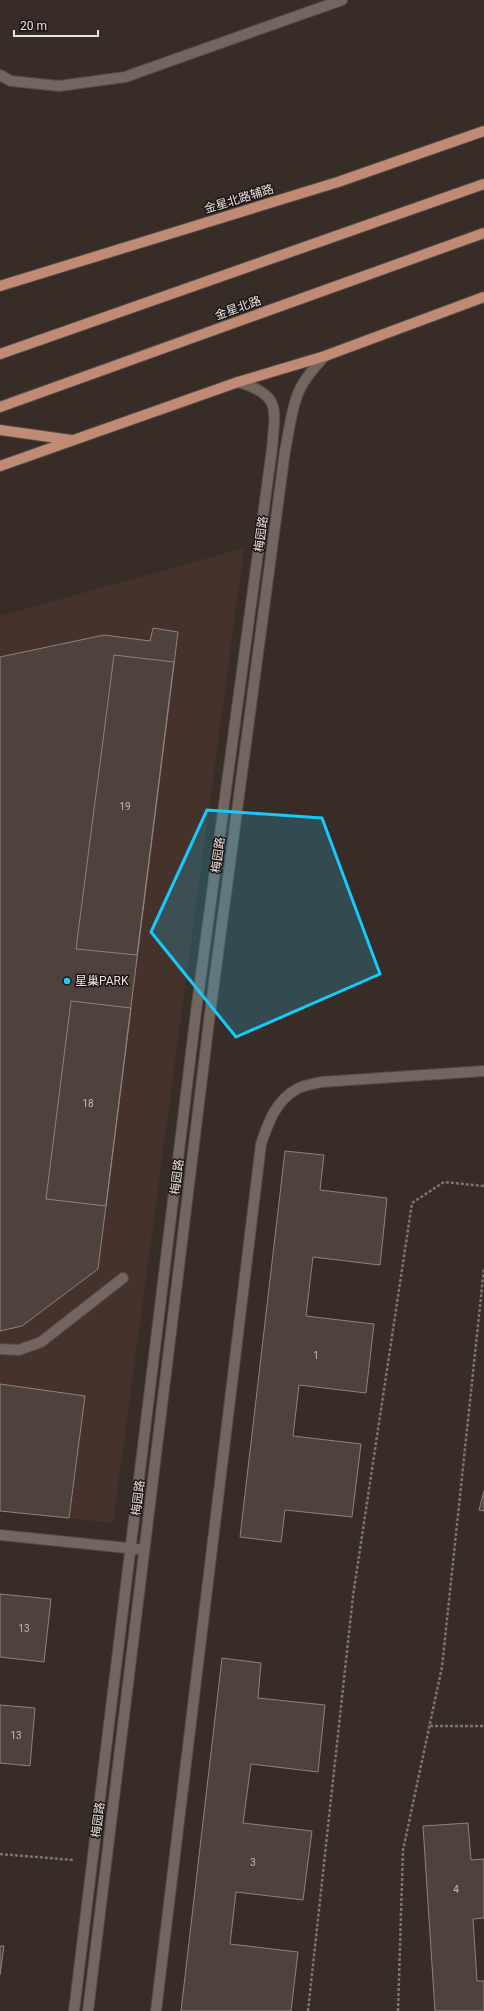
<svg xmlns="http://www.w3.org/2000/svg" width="484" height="2011" viewBox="0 0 484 2011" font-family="Roboto,'Noto Sans SC',sans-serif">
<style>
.built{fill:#45332b}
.building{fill:#4f423d;stroke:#90817b}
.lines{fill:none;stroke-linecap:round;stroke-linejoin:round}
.minor-casing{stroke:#544a45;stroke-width:12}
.major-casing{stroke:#544a45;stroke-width:12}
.path{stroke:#7e746f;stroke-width:2.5;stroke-dasharray:3 2;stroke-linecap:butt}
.minor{stroke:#73655f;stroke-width:10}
.major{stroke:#bf8b75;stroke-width:10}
.marked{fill:#17cafb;fill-opacity:0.2;stroke:#17cafb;stroke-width:3;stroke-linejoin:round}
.poi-dot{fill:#17cafb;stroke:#1b1513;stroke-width:1.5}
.labels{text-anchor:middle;stroke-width:3;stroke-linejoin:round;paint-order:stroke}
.number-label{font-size:10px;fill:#c3bab6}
.street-label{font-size:12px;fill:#eae2df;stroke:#1b1513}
.poi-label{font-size:12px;fill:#eae2df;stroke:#1b1513;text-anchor:start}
</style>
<rect width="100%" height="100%" fill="#382c26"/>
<path class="built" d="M244 548 113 1523 0 1511V616Z"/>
<path class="building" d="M153 628 178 632 98 1269 22 1326 0 1331V657L104 635 150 641Z
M114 655 174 662 137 955 76 949Z
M71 1001 131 1008 106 1206 46 1199Z
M285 1151 324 1155 320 1190 387 1198 380 1265 313 1257 306 1316 374 1324 366 1393 299 1385 293 1436 361 1444 352 1517 285 1510 281 1542 240 1537Z
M0 1384 85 1396 69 1518 0 1511Z
M484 1491V1511L479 1510Z
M0 1594 51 1599 44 1662 0 1657Z
M222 1658 261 1663 258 1698 325 1705 318 1772 251 1764 243 1823 312 1831 303 1900 236 1892 230 1944 298 1952 291 2011H181Z
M0 1705 35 1708 30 1766 0 1763Z
M468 1823 471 1860 484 1859V1918L473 1919 477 1981H484V2011H435L423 1826Z
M0 1946H4L0 1975Z"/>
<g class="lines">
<defs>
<path id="minor" d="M0 75 11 81 59 86 125 77 342 0
M0 1349 19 1350 41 1342 123 1278
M0 1535 137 1549
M74 2011 196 1012 272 449C275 409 282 395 238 382
M88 2011 210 1013 285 451C289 432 291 409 299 391 305 378 315 367 325 356
M156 2011 261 1144C268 1123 276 1100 297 1089 304 1085 314 1084 321 1082L484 1071"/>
<path id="major" d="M0 286 338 182 484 131
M0 354 484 184
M0 407 484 233
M0 430 71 440
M0 466 238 382 325 356 484 297"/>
</defs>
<use href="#minor" class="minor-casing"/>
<use href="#major" class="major-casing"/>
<path class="path" d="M430 1726H484
M0 1854 73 1860
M308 2011 353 1596 412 1203 444 1182 484 1186
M398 2011 403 1850 442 1667 484 1268"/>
<use href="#minor" class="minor"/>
<use href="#major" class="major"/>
</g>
<path class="marked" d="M207 810 322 818 380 974 236 1037 151 932Z"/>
<circle class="poi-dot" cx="67" cy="981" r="4"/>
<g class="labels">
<g class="number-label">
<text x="125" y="810">19</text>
<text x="88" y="1107">18</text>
<text x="316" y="1359">1</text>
<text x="24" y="1632">13</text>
<text x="16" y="1739">13</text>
<text x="253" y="1866">3</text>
<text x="456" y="1893">4</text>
</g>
<g class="street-label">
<text transform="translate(239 199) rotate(-17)" y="4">金星北路辅路</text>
<text transform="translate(238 308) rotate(-20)" y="4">金星北路</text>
<text transform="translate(261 534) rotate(-82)" y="4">梅园路</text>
<text transform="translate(218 855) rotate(-82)" y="4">梅园路</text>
<text transform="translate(177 1177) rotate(-83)" y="4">梅园路</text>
<text transform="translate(138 1498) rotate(-83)" y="4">梅园路</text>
<text transform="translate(98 1820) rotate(-83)" y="4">梅园路</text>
</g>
<g class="poi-label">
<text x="75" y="985">星巢PARK</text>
</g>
</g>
<path d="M14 30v6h84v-6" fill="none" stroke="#eae2df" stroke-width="2"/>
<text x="20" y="30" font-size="12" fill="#eae2df" stroke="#1b1513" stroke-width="3" paint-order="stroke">20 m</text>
</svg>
